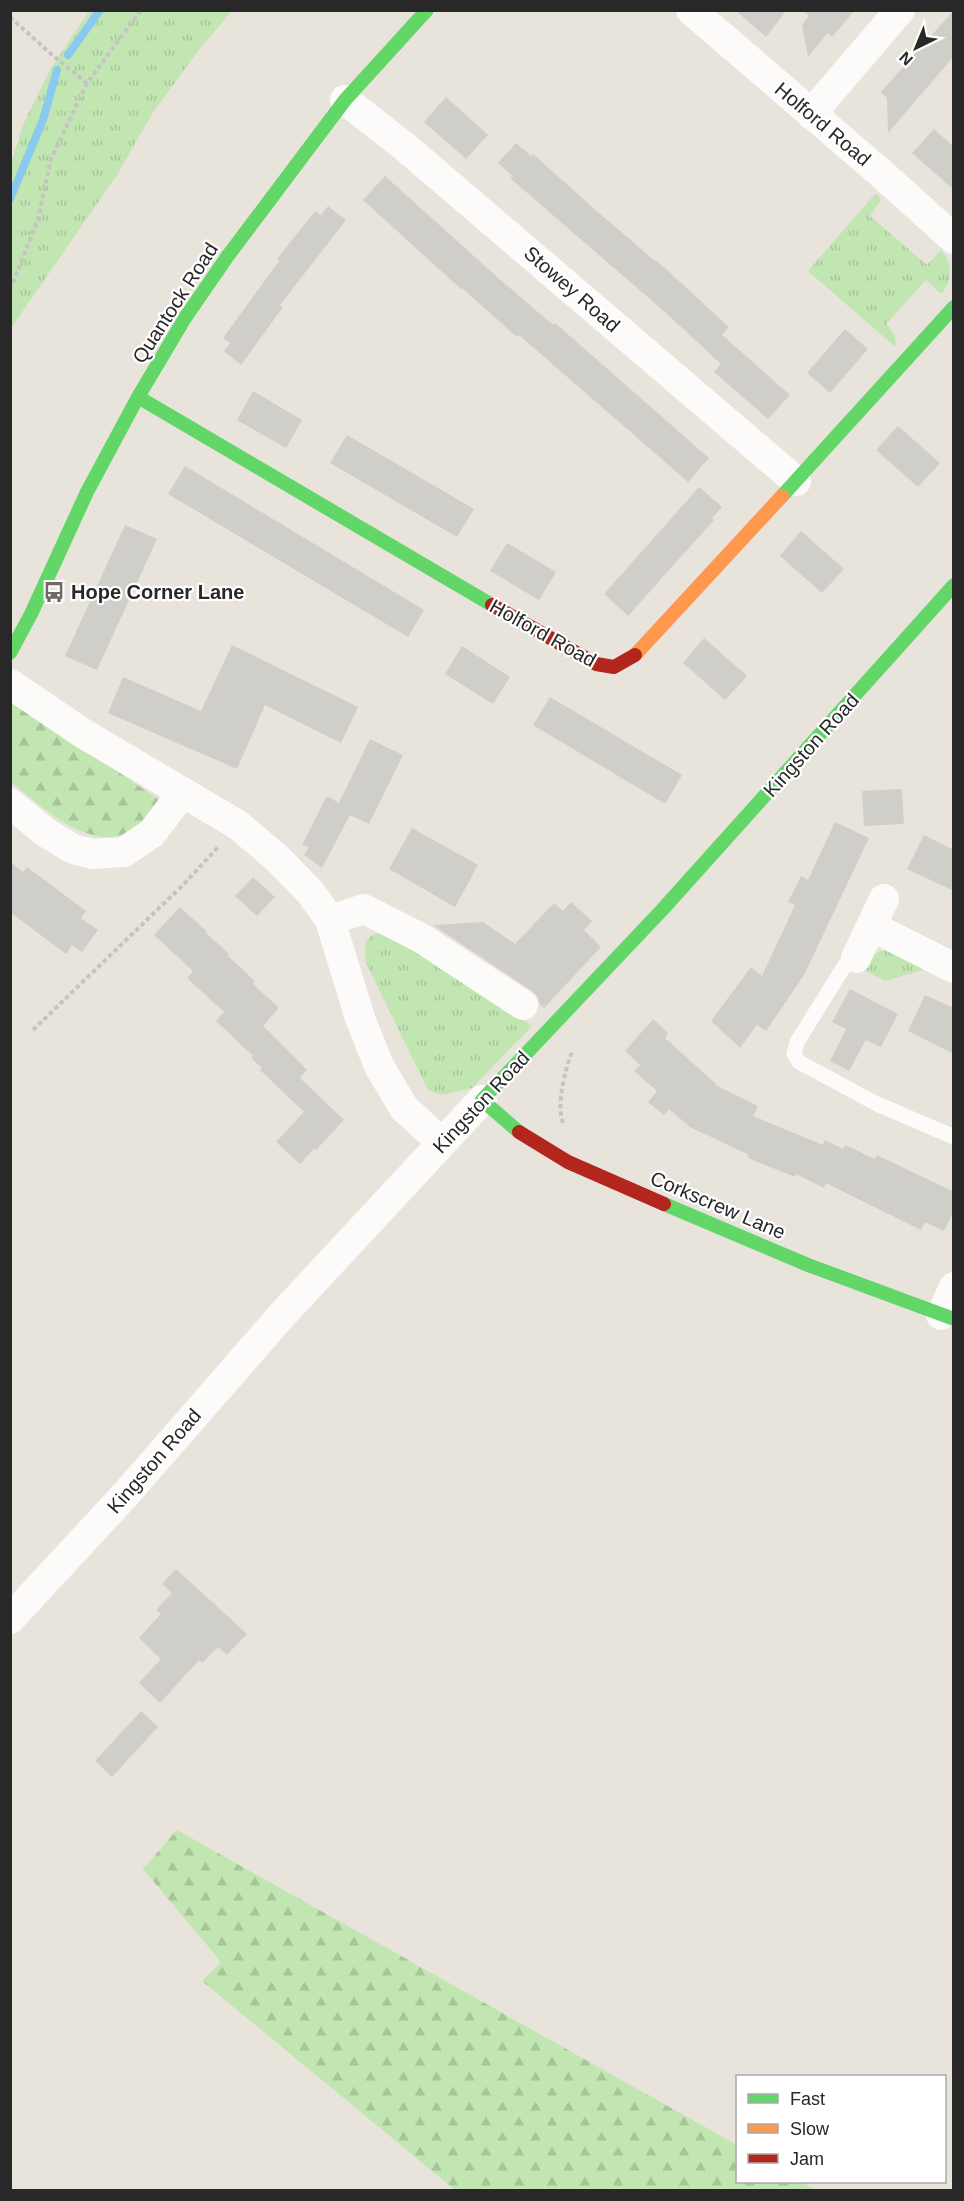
<svg xmlns="http://www.w3.org/2000/svg" width="964" height="2201" viewBox="0 0 964 2201" font-family="Arial,sans-serif">
<style>
.grass{fill:url(#grass-tufts)}
.forest{fill:url(#forest-firs)}
.lines{fill:none;stroke-linecap:round;stroke-linejoin:round}
.stream{stroke:#8ac9f0;stroke-width:8}
.building{fill:#d0cec8}
.path{stroke:#c5c4c3;stroke-width:4;stroke-dasharray:4.5 3;stroke-linecap:butt}
.lane{stroke:#fcfbfa;stroke-width:15}
.street{stroke:#fcfbfa;stroke-width:30}
.fast{stroke:#63d668;stroke-width:14}
.slow{stroke:#ff974d;stroke-width:14}
.jam{stroke:#b3261e;stroke-width:14}
.labels{text-anchor:middle;stroke-width:4.5;stroke-linejoin:round;paint-order:stroke}
.street-label{font-size:20px;fill:#282828;stroke:#fff}
.poi-label{font-size:20px;font-weight:bold;fill:#282828;stroke:#fff;text-anchor:start}
</style>
<defs>
<pattern id="grass-tufts" width="24" height="20" patternUnits="userSpaceOnUse" patternTransform="scale(1.5)"><rect width="24" height="20" fill="#c2e6b2"/><path d="M3 7l-1-3M5 7V3M7 7l1-3M15 17l-1-3M17 17v-4M19 17l1-3" fill="none" stroke="#a7c599"/></pattern>
<pattern id="forest-firs" width="22" height="20" patternUnits="userSpaceOnUse" patternTransform="scale(1.5)"><rect width="22" height="20" fill="#c2e6b2"/><path d="M5 1l3.5 6h-7zM16 11l3.5 6h-7z" fill="#a7c599"/></pattern>
</defs>
<rect width="100%" height="100%" fill="#e8e4dc"/>
<path class="grass" d="M89 11H232L201 47 154 111 117 175 11 328V163L23 125 51 68Z
M875 194 878 195 881 200 870 216 927 265 941 250C952 262 953 279 943 292L940 293 926 280 886 324 894 334 896 344 894 346 808 271Z
M386 930 406 941 532 1026 472 1088 442 1095 428 1090 366 963 365 943 372 935Z
M886 950 926 969 885 981 861 968C869 958 873 952 886 950Z"/>
<path class="forest" d="M10 698 161 801C155 809 149 820 140 826 95 859 45 809 11 782Z
M177 1830 737 2145 738 2182H801L817 2190H455L202 1981 221 1962 143 1869Z"/>
<g class="lines">
<path class="stream" d="M68 55 100 10
M10 199 43 120 57 70"/>
</g>
<path class="building" d="M735 10H787L766 37Z
M803 10H855L832 37 828 33 808 57 802 25 809 16Z
M954 10V56L888 133 887 98 881 92Z
M446 97 488 135 466 159 424 122Z
M934 129 954 147V190L912 153Z
M516 143 531 156 533 154 599 213 655 261 656 260 729 327 722 335 790 395 768 419 714 372 721 364 666 313 510 178 513 176 498 163Z
M385 176 496 276 553 325 555 323 709 458 688 482 519 335 517 337 462 288 461 289 363 200Z
M328 206 346 220 280 305 283 307 241 365 224 351 230 343 223 338 279 261 277 259 315 211 321 215Z
M845 329 868 349 830 393 807 373Z
M253 391 302 420 286 448 237 420Z
M898 426 940 463 918 487 876 450Z
M347 435 474 509 457 537 330 463Z
M185 466 424 610 408 637 168 494Z
M699 487 722 507 712 518 714 520 628 616 604 594Z
M125 525 157 539 97 670 65 656Z
M801 531 844 569 822 593 780 556Z
M507 543 556 572 539 600 490 571Z
M704 638 747 676 725 700 683 663Z
M232 645 358 707 341 743 265 705 237 769 108 713 123 677 201 711Z
M462 646 510 677 493 704 445 674Z
M550 697 682 775 665 804 533 725Z
M370 739 403 755 369 824 350 815 322 868 304 855 309 847 302 845 327 796 339 803Z
M902 789 904 824 864 826 862 791Z
M835 822 869 838 804 975 766 1031 757 1025 740 1048 711 1021 751 967 762 976 795 905 788 902 801 876 808 880Z
M412 828 478 865 455 907 389 869Z
M924 835 954 850V891L907 869Z
M10 862 23 872 27 867 86 911 81 918 98 930 82 952 72 945 66 954 10 912Z
M253 877 275 897 257 916 235 896Z
M571 902 592 921 584 930 601 947 544 1008 540 1005 538 997 532 991 433 925 483 922 515 944 554 903 563 911Z
M180 907 207 932 206 933 229 954 228 956 255 981 253 984 279 1008 263 1026 307 1070 300 1078 344 1120 316 1150 315 1148 300 1164 276 1142 304 1112 260 1070 262 1068 251 1058 253 1056 216 1021 224 1012 187 978 193 971 154 935Z
M850 989 898 1014 881 1047 866 1040 849 1071 830 1061 846 1029 832 1022Z
M925 995 954 1008V1054L908 1031Z
M653 1019 668 1033 665 1038 716 1084 715 1085 758 1106 753 1116 823 1145 825 1140 843 1149 845 1145 875 1159 877 1155 954 1192V1211L944 1231 925 1222 921 1230 826 1183 824 1188 796 1174 795 1177 748 1158 749 1155 690 1127 669 1109 664 1115 648 1102 657 1091 634 1071 640 1065 625 1051Z
M176 1569 247 1634 227 1655 218 1647 202 1663 199 1660 160 1703 139 1683 161 1659 139 1638 161 1614 156 1610 172 1593 162 1584Z
M141 1711 158 1727 112 1777 95 1761Z"/>
<g class="lines">
<path class="path" d="M10 17 51 54 87 83
M10 290 38 219 51 159 87 83 141 10
M33 1030 184 884 219 846
M563 1123C556 1106 565 1070 572 1052"/>
<path class="lane" d="M856 958 845 965 797 1042 794 1054 799 1062 877 1104 954 1137"/>
<path class="street" d="M691 10 883 175 954 239
M345 100 405 147 796 481
M811 114 900 10
M10 684 84 734 238 825 278 859 311 893 330 920 360 1018 379 1066 404 1108 442 1143
M10 803 45 832 73 849 93 854 124 852 152 833 183 792
M330 920 364 909 421 938 523 1005
M871 926 954 968
M856 958 884 899
M941 1315 954 1287
M10 1619 125 1495 282 1315 482 1100"/>
<path class="fast" d="M138 397 492 605
M782 496 954 307
M10 653 31 614 87 492 138 397 185 318 227 257 345 100 427 10
M519 1132 482 1100 662 910 954 585
M664 1204 808 1265 954 1319"/>
<path class="slow" d="M635 655 782 496"/>
<path class="jam" d="M492 605 596 664 614 667 635 655
M519 1132 568 1162 664 1204"/>
</g>
<defs>
<symbol id="bus-bare" viewBox="-9 -9 18 18"><path d="M-5-6H5V4H4V6H2V4H-2V6H-4V4H-5ZM-3.5-4V0h7V-4ZM-3.5 1.2v1.5H-2V1.2ZM2 1.2v1.5H3.5V1.2Z" fill="#6b6a67" stroke="#fff" stroke-width="2.5" paint-order="stroke"/></symbol>
</defs>
<g fill-rule="evenodd">
<use href="#bus-bare" x="39" y="577" width="30" height="30"/>
</g>
<g class="labels">
<g class="street-label">
<text transform="translate(823 124) rotate(40)" y="7">Holford Road</text>
<text transform="translate(572 289) rotate(41)" y="7">Stowey Road</text>
<text transform="translate(175 303) rotate(-57)" y="7">Quantock Road</text>
<text transform="translate(543 633) rotate(29)" y="7">Holford Road</text>
<text transform="translate(811 745) rotate(-48)" y="7">Kingston Road</text>
<text transform="translate(481 1102) rotate(-47)" y="7">Kingston Road</text>
<text transform="translate(718 1205) rotate(23)" y="7">Corkscrew Lane</text>
<text transform="translate(154 1461) rotate(-49)" y="7">Kingston Road</text>
</g>
<g class="poi-label">
<text x="71" y="599">Hope Corner Lane</text>
</g>
</g>
<rect width="964" height="2201" fill="none" stroke="#282828" stroke-width="24"/>
<rect x="736" y="2075" width="210" height="108" fill="#ffffff" stroke="#a9a9a9" stroke-width="1.5"/>
<rect x="748" y="2094" width="30" height="9" fill="#63d668" stroke="#a9a9a9" stroke-width="1.5"/>
<text x="790" y="2105" font-size="18" fill="#282828">Fast</text>
<rect x="748" y="2124" width="30" height="9" fill="#ff974d" stroke="#a9a9a9" stroke-width="1.5"/>
<text x="790" y="2135" font-size="18" fill="#282828">Slow</text>
<rect x="748" y="2154" width="30" height="9" fill="#b3261e" stroke="#a9a9a9" stroke-width="1.5"/>
<text x="790" y="2165" font-size="18" fill="#282828">Jam</text>
<g transform="translate(916 48) rotate(223)" stroke="#ffffff" stroke-width="4.5" paint-order="stroke">
<path d="M0-4.5L10 22L0 15L-10 22Z" fill="#282828"/>
<text y="-9" font-size="16" font-weight="bold" text-anchor="middle" fill="#282828">N</text>
</g>
</svg>
